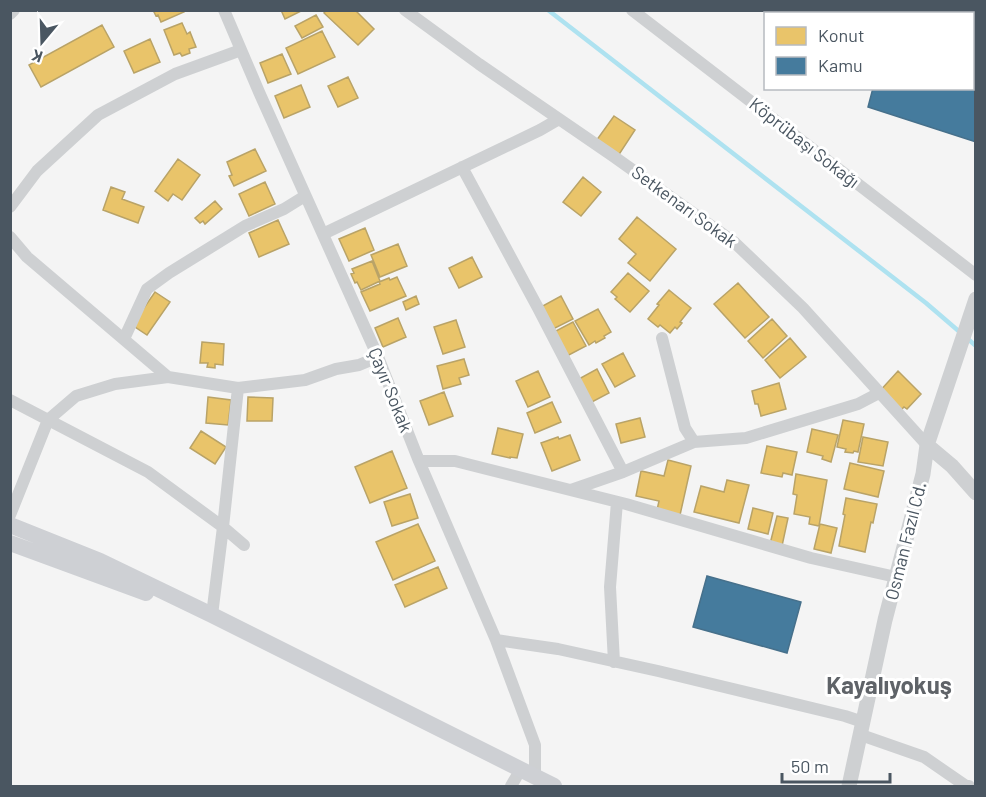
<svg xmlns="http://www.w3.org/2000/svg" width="986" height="797" viewBox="0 0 986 797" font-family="Barlow,sans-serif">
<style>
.homes{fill:#e9c46a;stroke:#b9a367;stroke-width:1.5}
.public{fill:#457b9d;stroke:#46708b;stroke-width:1.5}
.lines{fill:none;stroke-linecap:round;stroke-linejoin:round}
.stream{stroke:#aee2f0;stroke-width:4.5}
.minor{stroke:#ced0d2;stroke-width:12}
.tertiary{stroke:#ced0d2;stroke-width:15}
.secondary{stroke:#ced0d4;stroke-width:16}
.labels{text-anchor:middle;stroke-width:6;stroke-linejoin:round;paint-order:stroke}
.street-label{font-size:18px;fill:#4a5661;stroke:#fff}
.district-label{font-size:24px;font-weight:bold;fill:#5f6368;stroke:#fff}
</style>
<rect width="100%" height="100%" fill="#f4f4f4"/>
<path class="homes" d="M153 10H183L184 12 161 22 158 15 156 16Z
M281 10H303L285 19Z
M326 10H355L374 29 358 45 324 13Z
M767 10H803L802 14H766Z
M316 15 323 27 302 38 295 26Z
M182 23 187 34 190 32 196 47 189 49 190 53 182 56 180 53 174 55 164 30Z
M102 25 114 47 41 87 29 65Z
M322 31 335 57 298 74 286 48Z
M150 39 160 62 134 73 124 51Z
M282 54 291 74 268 83 260 63Z
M348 77 358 98 338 107 328 86Z
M301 85 310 107 284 118 275 96Z
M614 116 635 130 618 156 596 141Z
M255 149 266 171 234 186 229 176 232 175 227 162Z
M178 159 200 175 182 200 173 194 168 201 155 191Z
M583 177 601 192 581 216 563 202Z
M265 182 275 204 249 216 239 194Z
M111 187 125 192 122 199 144 207 138 223 103 210Z
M215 201 222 209 205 224 203 221 200 223 195 218Z
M637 217 676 249 650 281 628 263 636 254 619 239Z
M278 220 289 244 259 257 249 233Z
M365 228 374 250 349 261 339 239Z
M398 244 407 266 380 277 371 255Z
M472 257 482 277 459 288 449 268Z
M372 261 380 281 361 290 357 282 355 283 351 274 354 273 352 269Z
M628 273 649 291 630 312 615 299 617 297 611 292Z
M397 277 406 296 370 311 361 292 380 284 379 282 389 278 390 280Z
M738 283 769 317 745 338 714 304Z
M669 290 691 308 680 322 682 323 677 329 675 327 670 333 660 325 658 327 648 319 659 305 657 304Z
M155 292 170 302 147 335 132 325Z
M416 296 419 304 406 310 403 302Z
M561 296 573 319 551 330 539 308Z
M598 309 611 332 604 336 605 338 596 343 595 341 589 345 575 321Z
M398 318 406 337 383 347 375 328Z
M772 319 787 336 763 358 748 341Z
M456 320 465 347 443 354 434 327Z
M573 322 586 346 565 357 552 333Z
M790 338 806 357 780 378 765 360Z
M202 342 224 344 223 365 215 364V368L207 367 208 363H200Z
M623 353 635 376 615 387 602 364Z
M464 359 469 375 459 378 461 384 443 389 437 366Z
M597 369 609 393 590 403 577 380Z
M538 371 550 397 528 407 516 381Z
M898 371 921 394 907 409 904 407 901 410 879 392Z
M779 383 786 409 761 416 758 404H755L752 391Z
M444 392 453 416 429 425 420 401Z
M208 397 231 400 228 425 206 423Z
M248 397 273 398 272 421H247Z
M552 402 561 422 535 433 527 413Z
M640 418 645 437 621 443 616 424Z
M843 420 864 424 858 452 854 451 853 453 845 452 846 449 837 447Z
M498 428 523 434 517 458 510 457V458L492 454Z
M812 429 838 435 831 462 822 459 823 456 807 452Z
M201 431 226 447 215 464 190 448Z
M570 435 580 460 552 471 541 443 558 437 559 439Z
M863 437 888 442 883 466 858 462Z
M767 446 797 452 792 475 783 473 782 477 761 473Z
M392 451 407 488 370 503 355 467Z
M668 460 691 466 680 515 657 510 659 501 636 496 641 471 664 476Z
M850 463 884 471 878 497 844 489Z
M796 474 827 480 819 526 809 524 810 517 794 514 797 495 793 494Z
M727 480 749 485 739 523 694 512 701 486 724 492Z
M410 494 418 518 392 526 384 502Z
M846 498 877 504 873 523 871 522 865 552 839 546 845 515 843 514Z
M753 508 773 513 768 534 748 529Z
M777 516 788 518 782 546 770 544Z
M418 524 435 561 393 580 376 542Z
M820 524 837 528 831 553 814 549Z
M438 567 447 588 405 607 395 585Z"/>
<path class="public" d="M905 10H976V142L868 107 873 88H972V14H895Z
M707 576 801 602 787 653 693 627Z"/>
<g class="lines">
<path class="stream" d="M548 10 926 303 976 346"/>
<path class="minor" d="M224 10 259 92 378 357 419 461 496 640 535 745V776
M405 10 479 64 613 156 735 243 803 308 927 445
M632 10 976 275
M10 14 14 10
M462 167 538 308 623 472
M10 207 37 171 98 115 175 74 241 50
M323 234 540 130 559 119
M10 237 27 257 168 377 238 388 305 380 336 369 359 365 378 357
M662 338 685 428 694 442
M124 339 147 289 169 273 245 226 284 209 305 196
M10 400 148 472 223 527 244 545
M419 461H455L626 504 811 558 896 577
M571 490 623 472 694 442 746 438 858 404 879 393
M10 515 48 420 76 396 115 384 168 377
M212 615 223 527 238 388
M496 640 558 649 658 671 845 716 863 722
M614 662 610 587 617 502
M861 735 924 757 966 786H969
M511 786 521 769"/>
<path class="tertiary" d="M927 445 952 466 976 493
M849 786 885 620 923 474 927 445 976 299"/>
<path class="secondary" d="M10 525 100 561 212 615 554 786
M10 543 146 593"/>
</g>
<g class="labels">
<g class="street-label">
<text transform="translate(804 143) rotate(38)" y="6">Köprübaşı Sokağı</text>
<text transform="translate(684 207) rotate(36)" y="6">Setkenarı Sokak</text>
<text transform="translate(390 390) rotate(68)" y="6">Çayır Sokak</text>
<text transform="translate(906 541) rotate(-76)" y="6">Osman Fazıl Cd.</text>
</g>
<g class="district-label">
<text x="889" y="694">Kayalıyokuş</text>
</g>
</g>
<rect width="986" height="797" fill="none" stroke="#4a5661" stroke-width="24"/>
<rect x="764" y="12" width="210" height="78" fill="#ffffff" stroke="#b7bbc0" stroke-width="1.5"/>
<rect x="776" y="27" width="30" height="18" fill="#e9c46a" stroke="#b7bbc0" stroke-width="1.5"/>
<text x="818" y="42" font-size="18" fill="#4a5661">Konut</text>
<rect x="776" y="57" width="30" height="18" fill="#457b9d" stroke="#b7bbc0" stroke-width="1.5"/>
<text x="818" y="72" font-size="18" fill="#4a5661">Kamu</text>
<g transform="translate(42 42) rotate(199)" stroke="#ffffff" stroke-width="4.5" paint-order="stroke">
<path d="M0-4.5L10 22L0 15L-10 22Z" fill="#4a5661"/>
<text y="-9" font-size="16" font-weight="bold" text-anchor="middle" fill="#4a5661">K</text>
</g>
<path d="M782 773v9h108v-9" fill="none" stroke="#4a5661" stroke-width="3"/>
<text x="791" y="773" font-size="18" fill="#4a5661" stroke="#ffffff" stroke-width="4.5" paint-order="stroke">50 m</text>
</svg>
